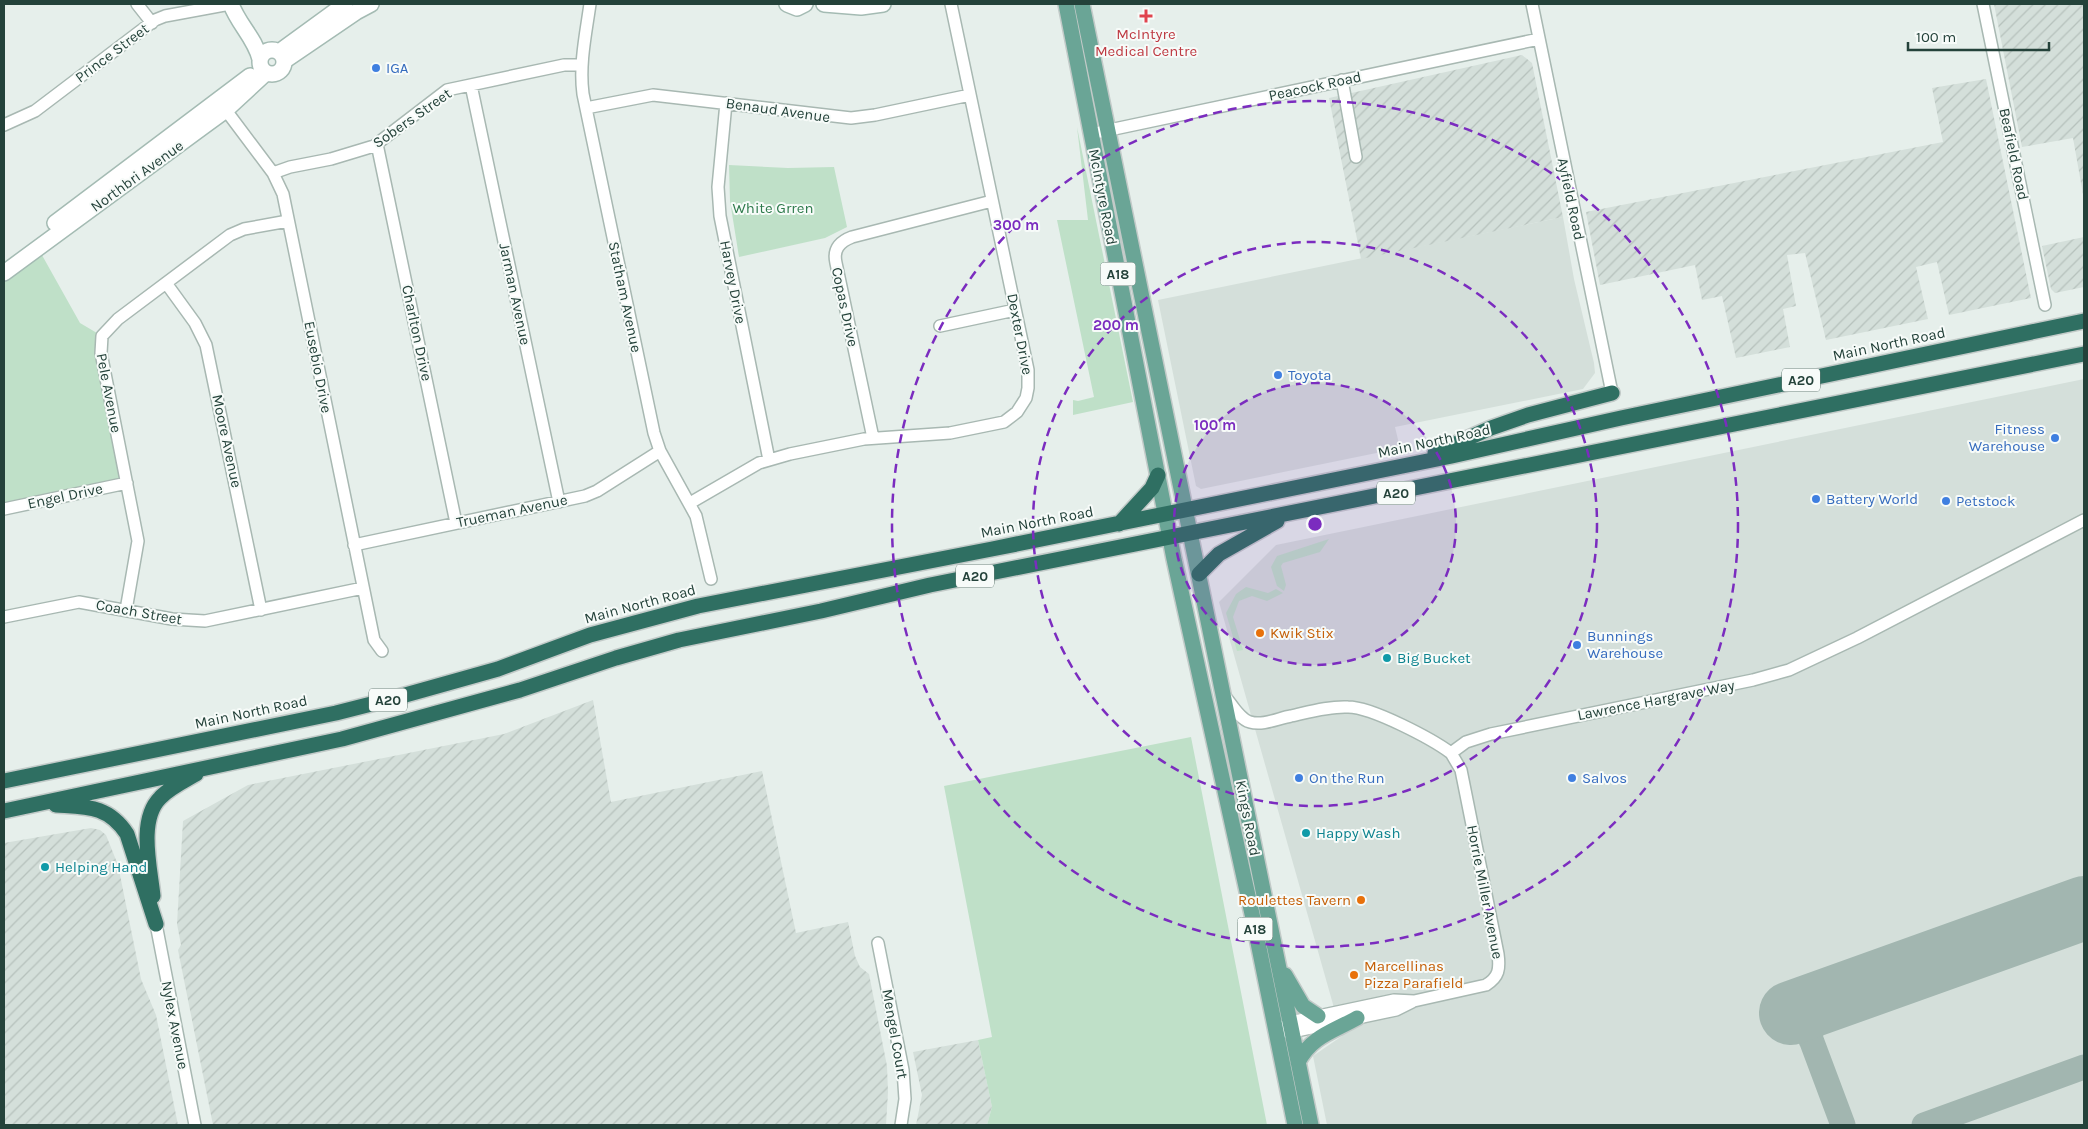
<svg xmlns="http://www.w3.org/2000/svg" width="2088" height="1129" viewBox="0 0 2088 1129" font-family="Karla,sans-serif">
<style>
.built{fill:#d4dfda}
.industrial{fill:url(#industrial-furrows)}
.green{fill:#bfe0c8}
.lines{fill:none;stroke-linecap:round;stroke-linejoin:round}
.taxiway{stroke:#a2b6b0;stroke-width:25}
.runway{stroke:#a2b6b0;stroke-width:64}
.street-casing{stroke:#a8b8b2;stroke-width:14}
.secondary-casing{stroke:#a4bbb3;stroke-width:18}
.primary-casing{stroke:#c2cac8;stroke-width:18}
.highway-casing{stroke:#c2cac8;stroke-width:18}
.street{stroke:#fff;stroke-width:11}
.secondary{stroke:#fff;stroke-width:15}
.primary{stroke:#6aa596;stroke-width:15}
.highway{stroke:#2f6f62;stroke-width:15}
.ring{fill:none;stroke:#7b2cbf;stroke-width:2.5;stroke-dasharray:9 6}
.health-dot{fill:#e0444e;stroke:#f7fbf9;stroke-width:2}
.shop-dot{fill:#3f7fe0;stroke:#f7fbf9;stroke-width:2}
.food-dot{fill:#e8710a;stroke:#f7fbf9;stroke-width:2}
.culture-dot{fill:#0f9aa8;stroke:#f7fbf9;stroke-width:2}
.labels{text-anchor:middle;stroke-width:4;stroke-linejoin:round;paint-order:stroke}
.shield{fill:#f7fbf9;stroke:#637a73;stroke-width:1}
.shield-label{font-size:14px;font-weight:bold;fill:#24423a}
.health-label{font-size:15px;fill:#be3a42;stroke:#f7fbf9}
.street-label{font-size:15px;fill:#24423a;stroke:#f7fbf9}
.shop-label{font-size:15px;fill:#366cbe;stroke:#f7fbf9;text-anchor:start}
.park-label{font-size:15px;fill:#2d7a4b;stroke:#f7fbf9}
.food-label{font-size:15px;fill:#c56008;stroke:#f7fbf9;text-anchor:start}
.culture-label{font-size:15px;fill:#0d838f;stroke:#f7fbf9;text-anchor:start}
.centre{fill:#7b2cbf;stroke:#f7fbf9;stroke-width:2.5}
.ring-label{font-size:15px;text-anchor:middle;font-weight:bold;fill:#7b2cbf;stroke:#f7fbf9;stroke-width:4;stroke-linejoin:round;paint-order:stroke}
</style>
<defs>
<pattern id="industrial-furrows" width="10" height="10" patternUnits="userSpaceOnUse" patternTransform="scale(1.25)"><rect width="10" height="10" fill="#d4dfda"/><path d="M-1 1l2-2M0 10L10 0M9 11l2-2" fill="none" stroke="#b6c1bc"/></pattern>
</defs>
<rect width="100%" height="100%" fill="#e6efeb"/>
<path class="built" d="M1563 217 1574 279 1594 363 1595 373 1583 389 1395 427 1400 448 1396 449 1201 489 1196 486 1158 300Z
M2084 379V1125H1327L1313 1056 1342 1036 1219 602 1276 545Z"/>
<path class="industrial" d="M1994 4H2084V200L2073 138 2022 147Z
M1522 55 1532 63 1563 217 1361 259 1329 98Z
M1986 79 2031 298 1949 315 1937 262 1916 267 1928 319 1826 340 1805 253 1787 255 1796 306 1783 309 1790 347 1736 358 1722 296 1702 300 1695 265 1600 285 1586 212 1943 142 1932 88Z
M2084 237V287L2055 293 2051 289 2042 246Z
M593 700 611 802 762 771 796 933 848 922 855 956 860 967 869 974 887 1066 888 1092 886 1125H213L178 950 181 945 177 924 183 821 248 785 504 734Z
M91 828 100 830 106 835 118 865 141 979 156 1015 178 1125H4V843Z
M978 1040 992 1107 987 1125H916L922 1095 913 1052Z"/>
<path class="green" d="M1077 127 1133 402 1073 415V400L1078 401 1094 397 1057 220H1088Z
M729 165 788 168 834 167 847 227 825 238 739 257 730 201Z
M38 248 80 323 102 336 127 483 4 509V273Z
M1329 539 1320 552 1283 563 1281 566 1286 585 1284 591 1277 586 1271 567 1277 556Z
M1246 587 1268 593 1276 589 1283 593 1267 601 1252 596 1239 601 1233 617 1243 650 1237 651 1226 613 1236 594Z
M1191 737 1267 1125H987L992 1107 978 1040 992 1037 944 786Z"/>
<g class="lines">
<path class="taxiway" d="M1800 1010 1843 1125
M1811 1040C1809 1023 1815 1009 1829 999
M1924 1125 2084 1067"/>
<path class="runway" d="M1791 1013 2084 908"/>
<defs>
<path id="street" d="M137 4 152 23
M590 4C586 33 579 64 583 94L654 433 660 451 696 516 711 579
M1532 4 1612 393
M1983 4 2045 305
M1342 80 1356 157
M471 85 559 502
M726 103 718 187 720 216 769 460
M222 105 273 173 283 194 374 640 382 651
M586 108 653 95 851 118 875 115 970 95
M4 125 35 111 155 20 165 16 230 4
M1100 132 1539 39
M377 144 456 523
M273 173 290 167 331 159 374 146 447 90 564 65H582
M166 283 195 323 206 345 261 610
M940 326 1015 310
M873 438 836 263C833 250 839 242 852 237L992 201
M690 503 759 463 790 454 864 439 950 433 1004 422 1017 412 1026 398 1028 388V370L951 4
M4 509 127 483
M354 545 585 496 597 491 660 451
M126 610 138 541 101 353 102 336 118 319 230 235 244 229 288 221
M4 617 79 602 172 619 205 621 363 588
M1224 695C1231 703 1239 719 1250 722 1263 726 1279 718 1291 716 1309 712 1329 706 1348 707 1372 707 1432 739 1451 753L1466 742 1491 734 1753 680 1789 670 1857 638 2084 520
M156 924 195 1125
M878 943 903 1070 905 1099 901 1125
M1276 1031 1290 1022 1394 1000 1414 1001 1486 985C1499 977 1500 969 1498 954L1461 770 1451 753
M1285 1032H1292L1396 1010 1412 1002"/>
<path id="secondary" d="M231 4C238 24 255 38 260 59
M787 4 797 8 805 4
M824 4 861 7 883 4
M260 62a12 12 0 1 1 24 0a12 12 0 1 1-24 0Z
M279 52 345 4
M284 61 356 12 371 4
M55 223 250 76
M4 273 204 126 226 110 266 73"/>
<path id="primary" d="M1066 4 1174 559 1254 923 1295 1125
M1082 4 1311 1125
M1285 975 1303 1006 1318 1016
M1298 1062C1312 1036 1332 1032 1357 1018"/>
<path id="highway" d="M1435 453 1491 428 1528 415 1612 393
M1119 524 1152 488 1158 475
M1199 574 1219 554 1277 521
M4 781 336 713 391 699 498 669 590 635 698 606 992 549 1452 456 1621 418 2084 321
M56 805C86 807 108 805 127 834L156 924
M4 811 342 739 520 690 616 658 679 640 821 611 930 585 2084 354
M153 896C150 867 138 820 160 798 169 788 184 781 196 774"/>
</defs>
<use href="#street" class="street-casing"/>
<use href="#secondary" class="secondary-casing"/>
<use href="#primary" class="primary-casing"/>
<use href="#highway" class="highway-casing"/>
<use href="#street" class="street"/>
<use href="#secondary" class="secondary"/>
<use href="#primary" class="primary"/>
<use href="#highway" class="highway"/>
</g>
<circle cx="1315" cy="524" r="141" fill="#7b2cbf" fill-opacity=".12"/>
<g class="ring">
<circle cx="1315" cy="524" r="141"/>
<circle cx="1315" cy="524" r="282"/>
<circle cx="1315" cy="524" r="423"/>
</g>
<path class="health-dot" d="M1143.5 8.5h5v5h5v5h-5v5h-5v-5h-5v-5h5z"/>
<g class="shop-dot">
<circle cx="376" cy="68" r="5"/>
<circle cx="1278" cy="375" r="5"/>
<circle cx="2055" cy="438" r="5"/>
<circle cx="1816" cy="499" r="5"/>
<circle cx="1946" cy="501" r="5"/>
<circle cx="1577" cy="645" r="5"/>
<circle cx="1299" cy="778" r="5"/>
<circle cx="1572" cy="778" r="5"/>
</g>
<g class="food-dot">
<circle cx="1260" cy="633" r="5"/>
<circle cx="1361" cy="900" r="5"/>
<circle cx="1354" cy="975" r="5"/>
</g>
<g class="culture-dot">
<circle cx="1387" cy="658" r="5"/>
<circle cx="1306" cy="833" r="5"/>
<circle cx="45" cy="867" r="5"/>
</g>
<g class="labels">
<g class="shield">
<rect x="1100.5" y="262.5" width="35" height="23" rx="4"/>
<rect x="1782" y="368.5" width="38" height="23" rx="4"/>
<rect x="1377" y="481.5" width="38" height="23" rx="4"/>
<rect x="956" y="564.5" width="38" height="23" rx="4"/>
<rect x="369" y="688.5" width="38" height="23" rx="4"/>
<rect x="1237.5" y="917.5" width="35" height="23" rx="4"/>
</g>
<g class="shield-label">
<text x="1118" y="279">A18</text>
<text x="1801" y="385">A20</text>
<text x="1396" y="498">A20</text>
<text x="975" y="581">A20</text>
<text x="388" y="705">A20</text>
<text x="1255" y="934">A18</text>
</g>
<g class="health-label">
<text x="1146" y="39">McIntyre<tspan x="1146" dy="17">Medical Centre</tspan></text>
</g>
<g class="street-label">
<text transform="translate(112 53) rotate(-37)" y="5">Prince Street</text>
<text transform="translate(1315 86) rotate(-12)" y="5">Peacock Road</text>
<text transform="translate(778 110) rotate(8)" y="5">Benaud Avenue</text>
<text transform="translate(412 118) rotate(-35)" y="5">Sobers Street</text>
<text transform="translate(2014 154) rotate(78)" y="5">Beafield Road</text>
<text transform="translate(137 176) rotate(-36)" y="5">Northbri Avenue</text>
<text transform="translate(1103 197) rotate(79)" y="5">McIntyre Road</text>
<text transform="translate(1571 199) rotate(78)" y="5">Ayfield Road</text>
<text transform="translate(733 282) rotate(79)" y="5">Harvey Drive</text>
<text transform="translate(515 294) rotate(78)" y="5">Jarman Avenue</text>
<text transform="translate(625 297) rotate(78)" y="5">Statham Avenue</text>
<text transform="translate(845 307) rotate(78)" y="5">Copas Drive</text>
<text transform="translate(417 333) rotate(78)" y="5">Charlton Drive</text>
<text transform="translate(1020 334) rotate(79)" y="5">Dexter Drive</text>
<text transform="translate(1889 344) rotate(-12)" y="5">Main North Road</text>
<text transform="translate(318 367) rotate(79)" y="5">Eusebio Drive</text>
<text transform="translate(109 393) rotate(79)" y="5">Pele Avenue</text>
<text transform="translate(227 441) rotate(78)" y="5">Moore Avenue</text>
<text transform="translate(1434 441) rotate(-12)" y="5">Main North Road</text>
<text transform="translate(65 496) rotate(-12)" y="5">Engel Drive</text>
<text transform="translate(512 511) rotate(-12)" y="5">Trueman Avenue</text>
<text transform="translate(1037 522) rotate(-11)" y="5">Main North Road</text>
<text transform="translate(640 604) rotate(-15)" y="5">Main North Road</text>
<text transform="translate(139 612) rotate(10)" y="5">Coach Street</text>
<text transform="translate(1656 700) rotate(-11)" y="5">Lawrence Hargrave Way</text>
<text transform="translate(251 712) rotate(-12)" y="5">Main North Road</text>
<text transform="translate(1248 818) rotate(79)" y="5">Kings Road</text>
<text transform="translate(1485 892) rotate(79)" y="5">Horrie Miller Avenue</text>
<text transform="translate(175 1025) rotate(79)" y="5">Nylex Avenue</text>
<text transform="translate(895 1034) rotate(80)" y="5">Mengel Court</text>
</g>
<g class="shop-label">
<text x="386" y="73">IGA</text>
<text x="1288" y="380">Toyota</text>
<text x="2045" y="434" text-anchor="end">Fitness<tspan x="2045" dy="17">Warehouse</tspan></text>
<text x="1826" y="504">Battery World</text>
<text x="1956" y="506">Petstock</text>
<text x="1587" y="641">Bunnings<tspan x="1587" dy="17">Warehouse</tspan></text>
<text x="1309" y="783">On the Run</text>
<text x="1582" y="783">Salvos</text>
</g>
<g class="park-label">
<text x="773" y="213">White Grren</text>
</g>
<g class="food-label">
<text x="1270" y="638">Kwik Stix</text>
<text x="1351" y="905" text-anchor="end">Roulettes Tavern</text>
<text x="1364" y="971">Marcellinas<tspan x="1364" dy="17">Pizza Parafield</tspan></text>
</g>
<g class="culture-label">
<text x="1397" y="663">Big Bucket</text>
<text x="1316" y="838">Happy Wash</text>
<text x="55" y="872">Helping Hand</text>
</g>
</g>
<circle cx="1315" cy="524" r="8" class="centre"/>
<g class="ring-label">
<text x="1016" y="230">300 m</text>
<text x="1116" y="330">200 m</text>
<text x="1215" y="430">100 m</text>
</g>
<rect width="2088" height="1129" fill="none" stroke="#24423a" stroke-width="10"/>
<path d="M1908 42v8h141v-8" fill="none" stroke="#24423a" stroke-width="2.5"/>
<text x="1916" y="42" font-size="15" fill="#24423a" stroke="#f7fbf9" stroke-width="4" paint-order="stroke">100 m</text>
</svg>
